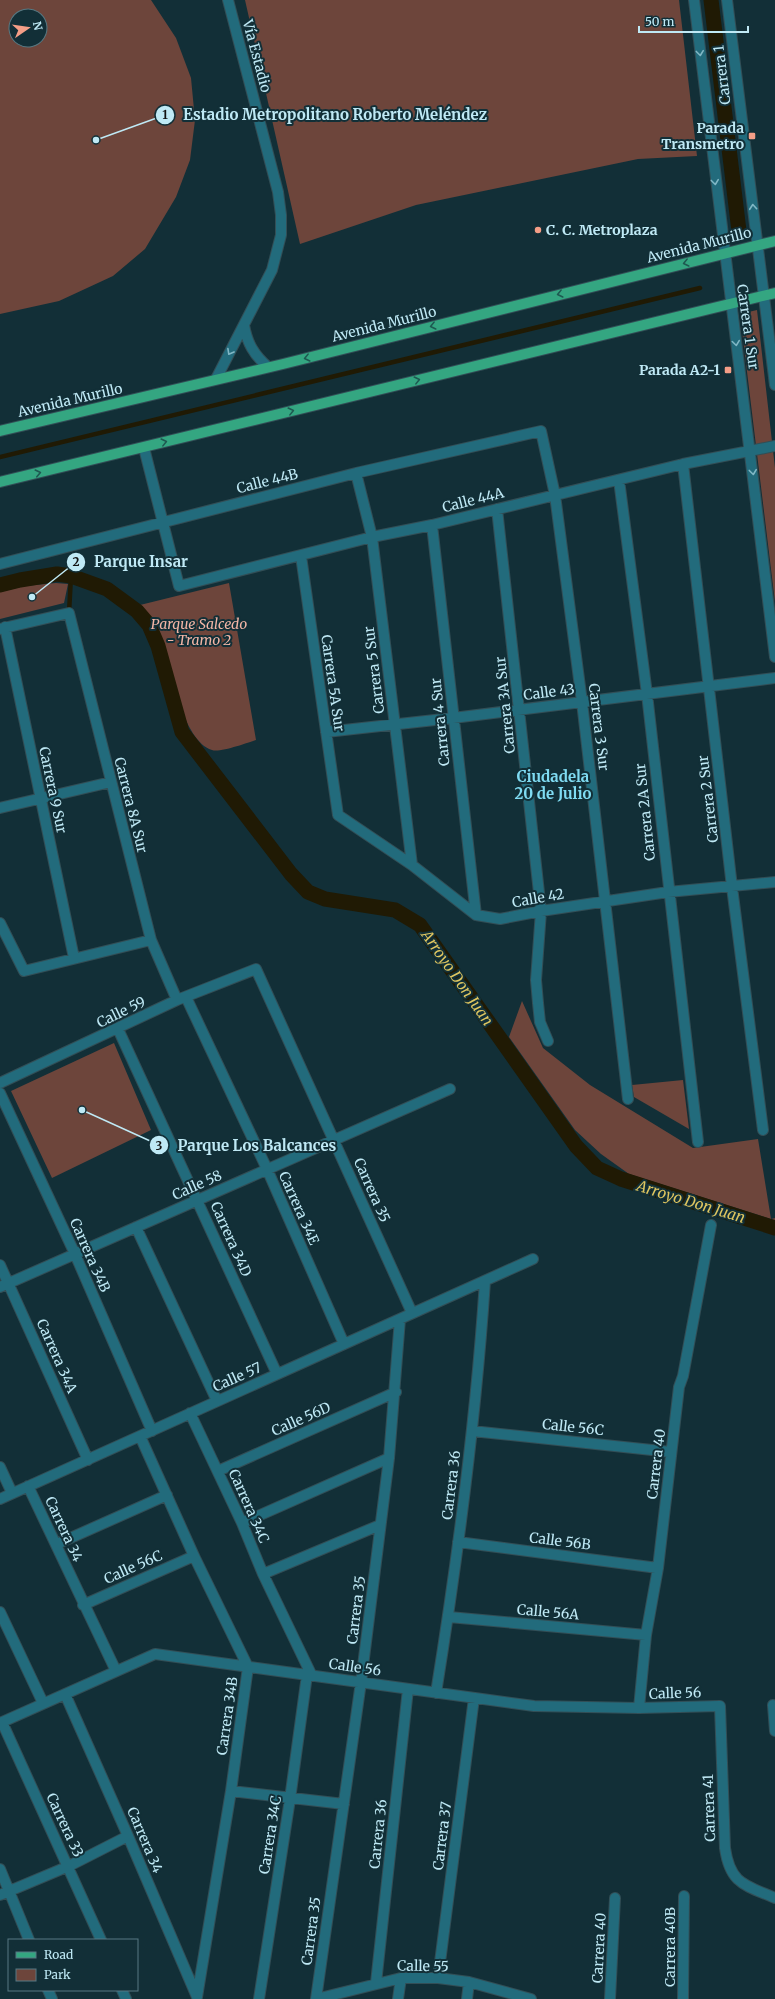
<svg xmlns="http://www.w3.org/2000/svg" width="775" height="1999" viewBox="0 0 775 1999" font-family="Merriweather,serif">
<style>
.green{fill:#6d453b;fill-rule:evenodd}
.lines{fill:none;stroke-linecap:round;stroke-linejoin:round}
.stream{stroke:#201a04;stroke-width:4.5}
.canal{stroke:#201a04;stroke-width:15}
.minor-casing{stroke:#324e56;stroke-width:12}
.major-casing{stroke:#324e56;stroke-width:12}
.minor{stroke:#226b7c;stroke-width:10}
.major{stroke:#34a681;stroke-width:10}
.oneway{stroke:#80b7c5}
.oneway2{stroke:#1e5951}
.poi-dot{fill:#f49e87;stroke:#122f37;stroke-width:1.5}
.labels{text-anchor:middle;stroke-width:4;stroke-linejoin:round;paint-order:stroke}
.street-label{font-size:14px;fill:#bfe9f5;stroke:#122f37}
.poi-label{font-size:14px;font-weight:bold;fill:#bfe9f5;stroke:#122f37;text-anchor:end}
.park-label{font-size:14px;font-style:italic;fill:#f3b6a6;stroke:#122f37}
.neighbourhood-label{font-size:15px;font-weight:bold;fill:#7fdbf2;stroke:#122f37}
.water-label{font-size:15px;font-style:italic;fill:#dfc660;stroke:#122f37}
.leader{fill:none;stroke:#bfe9f5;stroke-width:1.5}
.callout-dot{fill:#bfe9f5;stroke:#122f37;stroke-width:1.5}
.mark-label{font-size:12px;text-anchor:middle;font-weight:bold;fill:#111}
.callout-label{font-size:15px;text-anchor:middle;font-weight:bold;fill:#bfe9f5;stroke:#122f37;stroke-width:4;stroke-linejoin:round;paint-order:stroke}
</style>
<rect width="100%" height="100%" fill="#122f37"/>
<path class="green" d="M0 0H151L176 38 191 78 195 120 190 160 176 197 145 249 113 276 59 301 0 314ZM16 16H40V40H16Z
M245 0H679L697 156 638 159 416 205 300 244Z
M757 310 775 468V602L740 314Z
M56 583 68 584 64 603 0 619V592L25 586Z
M229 583 256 740C247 743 219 753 212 750 183 741 170 669 161 642 156 628 148 617 140 605Z
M522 1001 543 1048 590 1085 693 1148 758 1139 771 1219 775 1218V1220L771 1219 629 1174 601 1154 575 1130 509 1037Z
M114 1043 151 1130 52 1178 11 1091Z
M683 1080 689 1129 634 1097 632 1085Z"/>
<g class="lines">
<path class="stream" d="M0 457 700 288
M69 613 71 576"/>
<path class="canal" d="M711 0 739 231
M0 585 20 580 57 574 71 576 107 589 137 611 149 625 158 646 182 732 291 874 308 892 325 899 395 910 420 925 576 1146 597 1168 621 1179 775 1228"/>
<defs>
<path id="minor" d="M694 0C720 219 749 438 775 657
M727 0 775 385
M244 325C247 343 254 355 268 367
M216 379 272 270 281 235V215L278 192 228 0
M144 448 179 586 372 537 432 525 683 464 775 446
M683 464 732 887 763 1130
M356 473 372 537 412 865
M619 480 647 694 698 1142
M497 509 541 911 536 980 538 1003 540 1022 548 1041
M432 525 476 915
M301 556 338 815 412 865 476 915 500 919 541 911 668 892 775 882
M0 564 356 473 541 431 555 495 582 702 628 1099
M5 627 74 958
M0 629 69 613 151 940 177 1000
M326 732 453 718 775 678
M0 808 111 782
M0 923 24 971 151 940
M186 997 267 1169 344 1344
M118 1029 277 1374
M0 1083 177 1000 256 969 412 1313
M0 1093 75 1254 152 1431
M136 1227 217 1401
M0 1265 88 1460
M0 1287 450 1089
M400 1319 389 1458 361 1682 316 1999 401 1978H438L469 1982 531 1999
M190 1413 242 1523 263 1574 312 1676
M472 1431 671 1452
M140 1436 194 1556 248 1667 231 1791 197 1997
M0 1467 12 1493
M218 1471 396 1392
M28 1486 116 1671
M0 1499 533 1259
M242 1523 389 1458
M458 1542 658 1568
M57 1544 167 1495
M263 1574 380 1525
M83 1605 194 1556
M0 1612 43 1703
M449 1617 646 1635
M436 1693C458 1556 476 1419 485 1281
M65 1694 128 1836 197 1997
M773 1705 775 1731
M639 1708 646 1635 658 1568 679 1387 683 1376 711 1225
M2 1722 101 1940
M0 1723 155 1654 534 1706 639 1708 720 1706 725 1848C730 1884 745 1885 775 1898
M231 1791 344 1804
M0 1869 29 1940
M0 1895 69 1866 128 1836
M438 1978 474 1698
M376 1983 408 1689
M48 1990 52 1999
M122 1990 126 1999
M259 1999 290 1799 307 1675
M398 1999 401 1978
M467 1999 469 1982
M610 1999 615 1898
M683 1999 684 1896"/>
<path id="major" d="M0 431 283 364 775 241
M0 482 775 293"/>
</defs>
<use href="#minor" class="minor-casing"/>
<use href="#major" class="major-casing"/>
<use href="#minor" class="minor"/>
<use href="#major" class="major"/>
</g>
<defs><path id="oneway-chevron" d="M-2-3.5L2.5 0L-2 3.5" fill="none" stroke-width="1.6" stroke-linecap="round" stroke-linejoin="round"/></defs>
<g class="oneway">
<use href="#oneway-chevron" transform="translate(700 53) rotate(83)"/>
<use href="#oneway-chevron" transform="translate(715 182) rotate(83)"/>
<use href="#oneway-chevron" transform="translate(753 207) rotate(-95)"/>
<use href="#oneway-chevron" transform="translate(736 343) rotate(82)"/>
<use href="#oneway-chevron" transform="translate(230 352) rotate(119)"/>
<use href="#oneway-chevron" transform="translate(753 472) rotate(83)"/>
</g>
<g class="oneway2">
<use href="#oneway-chevron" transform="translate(686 263) rotate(166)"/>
<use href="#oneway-chevron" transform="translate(560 294) rotate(166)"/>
<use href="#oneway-chevron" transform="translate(433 326) rotate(166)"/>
<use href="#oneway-chevron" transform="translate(307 358) rotate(166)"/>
<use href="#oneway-chevron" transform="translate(417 380) rotate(-14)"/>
<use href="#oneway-chevron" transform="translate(291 411) rotate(-14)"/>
<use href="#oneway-chevron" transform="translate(164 442) rotate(-14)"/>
<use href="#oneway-chevron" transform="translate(38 473) rotate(-13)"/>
</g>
<g class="poi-dot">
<rect x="748" y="132" width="8" height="8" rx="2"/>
<circle cx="538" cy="230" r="4"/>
<rect x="724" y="366" width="8" height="8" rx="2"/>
</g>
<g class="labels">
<g class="street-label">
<text transform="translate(257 56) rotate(75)" y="5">Vía Estadio</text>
<text transform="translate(722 75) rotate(-97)" y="5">Carrera 1</text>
<text transform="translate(699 245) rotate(-14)" y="5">Avenida Murillo</text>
<text transform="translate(384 324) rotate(-14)" y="5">Avenida Murillo</text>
<text transform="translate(748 327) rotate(82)" y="5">Carrera 1 Sur</text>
<text transform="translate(70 400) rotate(-13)" y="5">Avenida Murillo</text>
<text transform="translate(267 481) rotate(-14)" y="5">Calle 44B</text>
<text transform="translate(473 500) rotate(-14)" y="5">Calle 44A</text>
<text transform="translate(374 670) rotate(-97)" y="5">Carrera 5 Sur</text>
<text transform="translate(333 683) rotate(82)" y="5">Carrera 5A Sur</text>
<text transform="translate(549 692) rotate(-7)" y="5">Calle 43</text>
<text transform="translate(505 705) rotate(-96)" y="5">Carrera 3A Sur</text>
<text transform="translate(440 722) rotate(-96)" y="5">Carrera 4 Sur</text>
<text transform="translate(599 727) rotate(83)" y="5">Carrera 3 Sur</text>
<text transform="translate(53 790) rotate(78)" y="5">Carrera 9 Sur</text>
<text transform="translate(708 799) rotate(-97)" y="5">Carrera 2 Sur</text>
<text transform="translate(131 805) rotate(76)" y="5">Carrera 8A Sur</text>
<text transform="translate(645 812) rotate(-96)" y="5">Carrera 2A Sur</text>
<text transform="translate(538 898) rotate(-10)" y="5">Calle 42</text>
<text transform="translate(121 1012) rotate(-26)" y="5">Calle 59</text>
<text transform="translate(197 1185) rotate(-24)" y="5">Calle 58</text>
<text transform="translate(372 1190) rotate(66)" y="5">Carrera 35</text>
<text transform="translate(299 1208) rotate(66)" y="5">Carrera 34E</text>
<text transform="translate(231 1239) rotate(66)" y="5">Carrera 34D</text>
<text transform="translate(90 1255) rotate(66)" y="5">Carrera 34B</text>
<text transform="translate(57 1356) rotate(66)" y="5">Carrera 34A</text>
<text transform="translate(237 1377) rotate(-24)" y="5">Calle 57</text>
<text transform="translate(301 1419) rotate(-24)" y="5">Calle 56D</text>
<text transform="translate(573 1427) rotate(6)" y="5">Calle 56C</text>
<text transform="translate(656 1464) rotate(-83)" y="5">Carrera 40</text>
<text transform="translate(451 1485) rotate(-83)" y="5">Carrera 36</text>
<text transform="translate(249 1506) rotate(66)" y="5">Carrera 34C</text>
<text transform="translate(64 1529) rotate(65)" y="5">Carrera 34</text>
<text transform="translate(560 1541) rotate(7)" y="5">Calle 56B</text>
<text transform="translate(133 1567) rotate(-24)" y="5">Calle 56C</text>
<text transform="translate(356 1610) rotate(-83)" y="5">Carrera 35</text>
<text transform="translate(548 1612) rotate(5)" y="5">Calle 56A</text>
<text transform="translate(355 1667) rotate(8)" y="5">Calle 56</text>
<text transform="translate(675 1693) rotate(-2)" y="5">Calle 56</text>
<text transform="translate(227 1716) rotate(-82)" y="5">Carrera 34B</text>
<text transform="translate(709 1808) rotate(-92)" y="5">Carrera 41</text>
<text transform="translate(65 1825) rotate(65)" y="5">Carrera 33</text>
<text transform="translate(378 1834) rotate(-84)" y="5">Carrera 36</text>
<text transform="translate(270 1835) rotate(-81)" y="5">Carrera 34C</text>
<text transform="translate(442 1836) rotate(-83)" y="5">Carrera 37</text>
<text transform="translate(145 1840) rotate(67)" y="5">Carrera 34</text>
<text transform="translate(311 1931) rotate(-82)" y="5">Carrera 35</text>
<text transform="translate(670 1947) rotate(-90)" y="5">Carrera 40B</text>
<text transform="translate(599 1948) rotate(-87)" y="5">Carrera 40</text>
<text transform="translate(423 1966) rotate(1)" y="5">Calle 55</text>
</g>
<g class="poi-label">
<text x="744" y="133">Parada<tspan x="744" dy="16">Transmetro</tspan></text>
<text x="546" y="235" text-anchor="start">C. C. Metroplaza</text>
<text x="720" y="375">Parada A2-1</text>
</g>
<g class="park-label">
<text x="199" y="629">Parque Salcedo<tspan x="199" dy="16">- Tramo 2</tspan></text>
</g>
<g class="neighbourhood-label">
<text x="553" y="782">Ciudadela<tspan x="553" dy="17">20 de Julio</tspan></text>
</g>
<g class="water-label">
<text transform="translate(457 978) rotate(55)" y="5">Arroyo Don Juan</text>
<text transform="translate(691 1202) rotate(17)" y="5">Arroyo Don Juan</text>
</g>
</g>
<path class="leader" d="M96 140L165 115M32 597L76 562M82 1110L159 1145"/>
<g class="callout-dot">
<circle cx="96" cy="140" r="4"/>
<circle cx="32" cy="597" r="4"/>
<circle cx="82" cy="1110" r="4"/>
<circle cx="165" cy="115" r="10"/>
<circle cx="76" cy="562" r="10"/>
<circle cx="159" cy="1145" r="10"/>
</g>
<g class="mark-label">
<text x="165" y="119">1</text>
<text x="76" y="566">2</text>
<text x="159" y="1150">3</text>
</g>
<g class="callout-label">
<text x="335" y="120">Estadio Metropolitano Roberto Meléndez</text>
<text x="141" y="567">Parque Insar</text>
<text x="257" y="1151">Parque Los Balcances</text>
</g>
<rect x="8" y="1939" width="130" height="52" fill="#122f37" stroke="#577983"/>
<rect x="16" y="1952" width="20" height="6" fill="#34a681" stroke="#577983"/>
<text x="44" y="1959" font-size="12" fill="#bfe9f5">Road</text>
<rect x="16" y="1969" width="20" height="12" fill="#6d453b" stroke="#577983"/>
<text x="44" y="1979" font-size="12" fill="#bfe9f5">Park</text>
<g transform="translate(28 28) rotate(77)"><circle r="19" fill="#122f37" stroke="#577983"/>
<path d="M0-3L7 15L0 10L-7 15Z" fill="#f49e87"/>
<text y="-6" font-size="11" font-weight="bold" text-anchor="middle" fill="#bfe9f5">N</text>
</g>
<path d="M639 26v6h109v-6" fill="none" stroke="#bfe9f5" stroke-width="2"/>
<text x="645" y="26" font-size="12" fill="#bfe9f5" stroke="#122f37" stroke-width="3" paint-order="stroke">50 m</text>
</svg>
